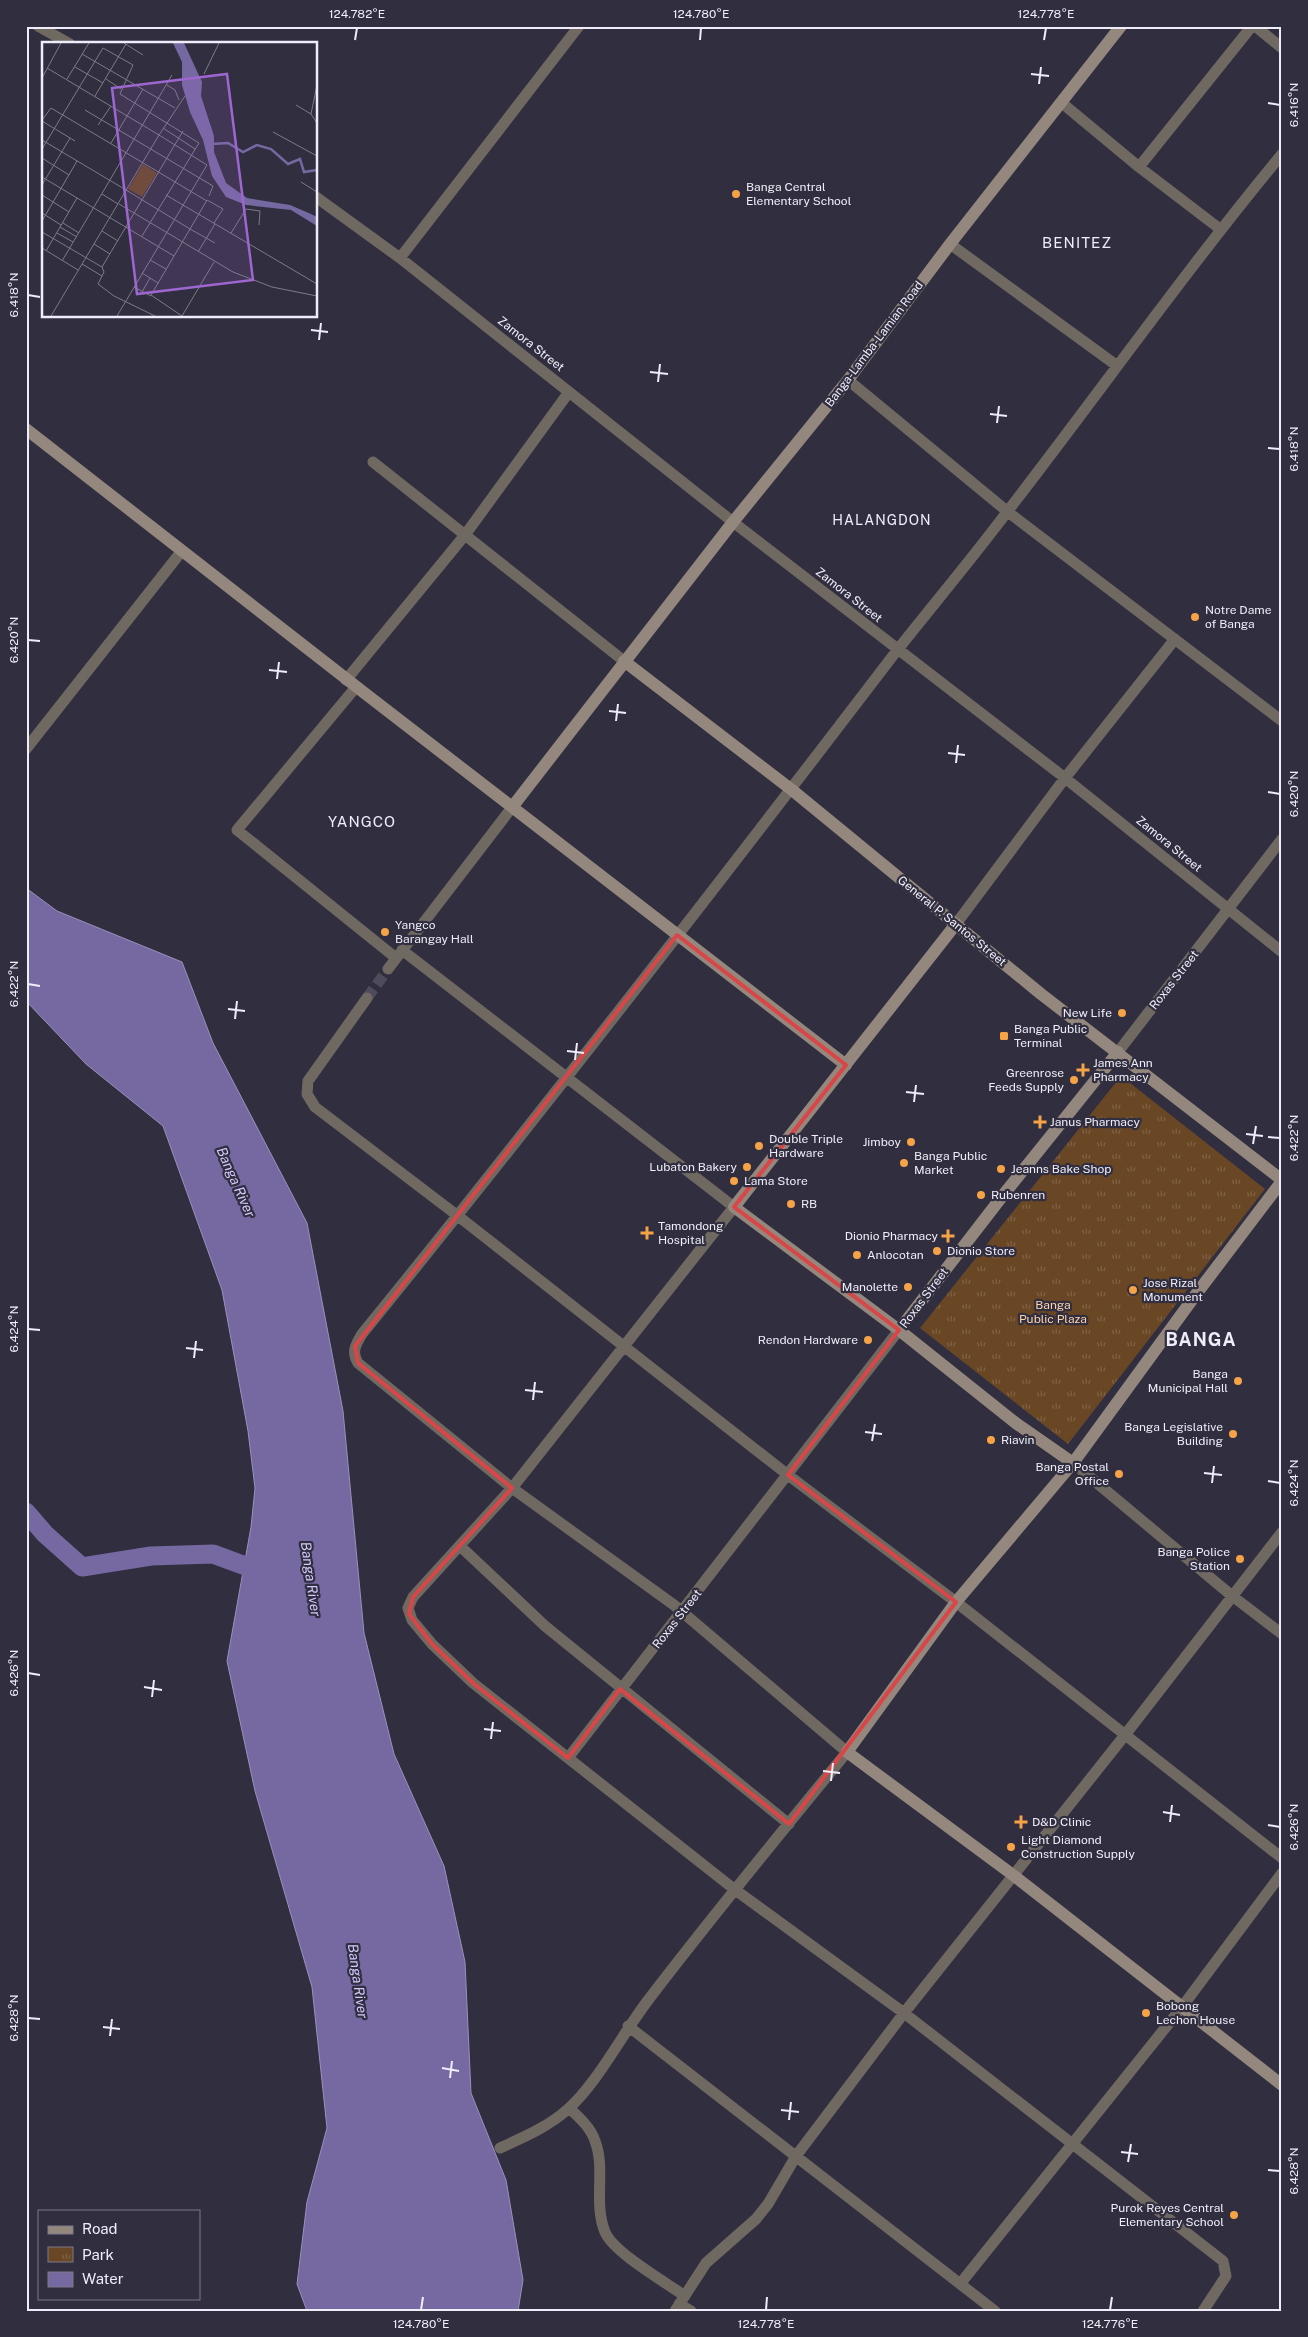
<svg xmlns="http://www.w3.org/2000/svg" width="1308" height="2337" viewBox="0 0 1308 2337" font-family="'Public Sans',sans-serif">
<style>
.park{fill:url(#park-tufts)}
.water{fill:#7669a2;stroke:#9a91bc}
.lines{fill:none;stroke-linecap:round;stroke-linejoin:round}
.river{stroke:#7669a2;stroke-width:19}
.street-tunnel{stroke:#4e4b5b;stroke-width:11;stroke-dasharray:11 5.5;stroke-linecap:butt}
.street{stroke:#706962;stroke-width:11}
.secondary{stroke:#94887e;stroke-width:12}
.marked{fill:none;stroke:#da4647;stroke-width:4;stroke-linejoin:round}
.ticks{fill:none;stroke:#efedf9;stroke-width:2}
.poi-dot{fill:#f6a247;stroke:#312e3f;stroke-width:2}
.labels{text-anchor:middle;stroke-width:4.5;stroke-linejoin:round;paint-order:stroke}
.poi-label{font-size:12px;fill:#efedf9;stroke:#312e3f;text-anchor:start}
.street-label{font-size:12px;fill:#efedf9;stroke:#312e3f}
.park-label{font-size:12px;fill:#fdd3ab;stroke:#312e3f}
.neighbourhood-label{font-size:14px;letter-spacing:1px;fill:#efedf9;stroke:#312e3f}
.water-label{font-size:14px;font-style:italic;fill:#d2c8fb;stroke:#312e3f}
.quarter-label{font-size:15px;letter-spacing:1px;fill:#efedf9;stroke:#312e3f}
.district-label{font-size:18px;font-weight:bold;letter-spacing:1px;fill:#efedf9;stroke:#312e3f}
.inset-river{fill:none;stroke:#7669a2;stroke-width:2.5}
.inset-road{fill:none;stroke:#7d7a89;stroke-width:1}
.view{fill:#9e66d0;fill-opacity:0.15;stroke:#9e66d0;stroke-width:2.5}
.inset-edge{fill:none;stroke:#efedf9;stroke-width:2.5}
.neatline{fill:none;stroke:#efedf9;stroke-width:2}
.ticks-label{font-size:12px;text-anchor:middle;fill:#efedf9}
</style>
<defs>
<pattern id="park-tufts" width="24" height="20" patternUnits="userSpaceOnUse" patternTransform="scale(1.25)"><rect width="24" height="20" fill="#694725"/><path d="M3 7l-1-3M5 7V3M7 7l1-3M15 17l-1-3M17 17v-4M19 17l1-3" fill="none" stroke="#7f6245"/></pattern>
</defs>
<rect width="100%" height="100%" fill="#312e3f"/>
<path class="park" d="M1121 1076 1265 1189 1068 1444 920 1328Z"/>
<path class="water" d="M26 888 57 911 182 962 213 1043 307 1223 343 1411 364 1633 394 1754 444 1866 465 1962 471 2093 506 2180 523 2280 518 2311H307L297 2284 307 2202 327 2128 312 1987 255 1791 227 1661 251 1527 255 1488 248 1431 222 1290 163 1126 86 1064 26 1001Z"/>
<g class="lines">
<path class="river" d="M26 1512 45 1534 82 1567 151 1556 213 1554 267 1574"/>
<path class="street-tunnel" d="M367 998 388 969"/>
<path class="street" d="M38 26 70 44
M1255 26 1282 48
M1062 103 1139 167 1220 229
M1139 167 1252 26
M316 197 400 258 733 522 1065 778 1282 952
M950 244 1116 365
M400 258 579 26
M848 380 1008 512 1282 721
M373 462 624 661
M346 680 465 535 569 392
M356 687 237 830 396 958
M26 749 181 552
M956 924 1065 778 1175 639
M402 950 734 1207 512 1488 413 1597 408 1608 412 1620 432 1644 473 1683 734 1889 904 2013 1223 2261 1226 2276 1203 2311
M388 969 513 806
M367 998 308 1081 307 1094 315 1107 458 1216 788 1475 956 1602 1282 1858
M1118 1052 1282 839
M1073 1463 1231 1595 1282 1634
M460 1546 545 1626 789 1824
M568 1758 899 1330
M628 2026 995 2311
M569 2108C579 2117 591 2128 595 2141 606 2169 593 2203 605 2232 613 2252 665 2282 685 2296
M500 2148C524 2137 548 2127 568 2109 597 2084 624 2031 649 1999 713 1915 780 1834 847 1752L674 1605 512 1488 358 1363C351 1352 356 1344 362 1334 544 1110 720 882 895 653 932 606 971 560 1007 512 1099 393 1186 270 1282 154
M960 2284 1182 2007 1282 1873
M679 2304 691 2311
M675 2311 706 2263 756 2219 768 2204 796 2156 904 2013 1125 1735 1282 1532"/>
<path class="secondary" d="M26 429C298 643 572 853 846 1065
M624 661 792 790 1041 994 1282 1180
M513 806 733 522 848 380 950 244 1121 26
M956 924 734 1207 899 1330 1017 1424 1073 1463
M1282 1181 1197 1293 1073 1463 956 1602 847 1752 1013 1875 1282 2085
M899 1330 1004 1194 1118 1052"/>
</g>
<path class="marked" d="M677 935 846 1065 734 1207 899 1330 788 1475 956 1602 789 1824 620 1689 568 1758 473 1683 432 1644 409 1614 413 1597 512 1488 358 1363 355 1346Z"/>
<path class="ticks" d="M355 40 357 28M700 40 701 28M1044 40 1046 28M1031 74 1049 76M1039 84 1041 67M1268 103 1280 105M28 295 40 297M311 330 328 332M319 340 321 323M650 372 668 374M658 382 660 364M990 414 1007 416M997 423 999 406M1268 448 1280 449M28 640 40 641M269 670 287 672M277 679 279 662M609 711 626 713M616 721 618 704M948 753 965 755M956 763 958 745M1268 792 1280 794M28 984 40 986M228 1009 245 1011M235 1019 237 1001M567 1051 584 1053M575 1060 577 1043M906 1092 924 1094M914 1102 916 1085M1246 1134 1263 1136M1268 1137 1280 1138M1253 1144 1256 1126M28 1329 40 1330M186 1348 203 1350M194 1358 196 1341M525 1390 543 1392M533 1400 535 1382M865 1432 882 1434M872 1441 875 1424M1204 1473 1222 1475M1268 1481 1280 1483M1212 1483 1214 1466M28 1673 40 1675M144 1687 162 1690M152 1697 154 1680M484 1729 501 1731M491 1739 493 1722M823 1771 840 1773M831 1781 833 1763M1163 1812 1180 1815M1170 1822 1172 1805M1268 1825 1280 1827M28 2018 40 2019M103 2027 120 2029M110 2036 112 2019M442 2068 459 2071M450 2078 452 2061M781 2110 799 2112M789 2120 791 2102M1121 2152 1138 2154M1128 2162 1131 2144M1268 2170 1280 2171M421 2310 423 2297M766 2310 767 2297M1110 2310 1112 2297"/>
<g class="poi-dot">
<circle cx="736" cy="194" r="5"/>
<circle cx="1195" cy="617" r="5"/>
<circle cx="385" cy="932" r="5"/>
<circle cx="1122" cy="1013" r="5"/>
<rect x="999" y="1031" width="10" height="10" rx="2.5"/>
<path d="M1080.5 1062.5h5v5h5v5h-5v5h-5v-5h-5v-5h5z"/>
<circle cx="1074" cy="1080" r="5"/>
<path d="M1037.5 1114.5h5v5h5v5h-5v5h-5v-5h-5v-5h5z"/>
<circle cx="911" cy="1142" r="5"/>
<circle cx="759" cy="1146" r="5"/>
<circle cx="904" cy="1163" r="5"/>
<circle cx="747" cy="1167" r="5"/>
<circle cx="1001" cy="1169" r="5"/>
<circle cx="734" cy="1181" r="5"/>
<circle cx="981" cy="1195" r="5"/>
<circle cx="791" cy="1204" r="5"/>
<path d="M644.5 1225.5h5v5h5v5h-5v5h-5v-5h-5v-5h5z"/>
<path d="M945.5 1228.5h5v5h5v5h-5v5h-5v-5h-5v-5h5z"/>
<circle cx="937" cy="1251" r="5"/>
<circle cx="857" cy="1255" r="5"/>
<circle cx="908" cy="1287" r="5"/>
<circle cx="1133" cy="1290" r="5"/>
<circle cx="868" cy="1340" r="5"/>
<circle cx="1238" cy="1381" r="5"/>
<circle cx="1233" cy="1434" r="5"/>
<circle cx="991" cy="1440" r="5"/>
<circle cx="1119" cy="1474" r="5"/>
<circle cx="1240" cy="1559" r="5"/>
<path d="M1018.5 1814.5h5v5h5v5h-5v5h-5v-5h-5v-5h5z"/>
<circle cx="1011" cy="1847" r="5"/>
<circle cx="1146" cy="2013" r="5"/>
<circle cx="1234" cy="2215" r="5"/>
</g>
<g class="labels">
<g class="poi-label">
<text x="746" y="191">Banga Central<tspan x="746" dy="14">Elementary School</tspan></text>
<text x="1205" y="614">Notre Dame<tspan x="1205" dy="14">of Banga</tspan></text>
<text x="395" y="929">Yangco<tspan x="395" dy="14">Barangay Hall</tspan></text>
<text x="1112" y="1017" text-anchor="end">New Life</text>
<text x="1014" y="1033">Banga Public<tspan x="1014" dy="14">Terminal</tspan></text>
<text x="1093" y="1067">James Ann<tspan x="1093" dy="14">Pharmacy</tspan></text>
<text x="1064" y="1077" text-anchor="end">Greenrose<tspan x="1064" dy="14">Feeds Supply</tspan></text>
<text x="1050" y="1126">Janus Pharmacy</text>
<text x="769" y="1143">Double Triple<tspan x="769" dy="14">Hardware</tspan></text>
<text x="901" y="1146" text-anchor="end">Jimboy</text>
<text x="914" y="1160">Banga Public<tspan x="914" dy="14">Market</tspan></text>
<text x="737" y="1171" text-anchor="end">Lubaton Bakery</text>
<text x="1011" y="1173">Jeanns Bake Shop</text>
<text x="744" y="1185">Lama Store</text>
<text x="991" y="1199">Rubenren</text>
<text x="801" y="1208">RB</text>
<text x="658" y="1230">Tamondong<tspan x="658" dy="14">Hospital</tspan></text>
<text x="938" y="1240" text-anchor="end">Dionio Pharmacy</text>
<text x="947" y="1255">Dionio Store</text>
<text x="867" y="1259">Anlocotan</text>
<text x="1143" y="1287">Jose Rizal<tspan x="1143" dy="14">Monument</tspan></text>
<text x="898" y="1291" text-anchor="end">Manolette</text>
<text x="858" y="1344" text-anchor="end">Rendon Hardware</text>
<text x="1228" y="1378" text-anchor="end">Banga<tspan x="1228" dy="14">Municipal Hall</tspan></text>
<text x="1223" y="1431" text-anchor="end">Banga Legislative<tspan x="1223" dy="14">Building</tspan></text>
<text x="1001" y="1444">Riavin</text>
<text x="1109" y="1471" text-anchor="end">Banga Postal<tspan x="1109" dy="14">Office</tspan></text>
<text x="1230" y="1556" text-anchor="end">Banga Police<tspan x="1230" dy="14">Station</tspan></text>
<text x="1032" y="1826">D&amp;D Clinic</text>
<text x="1021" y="1844">Light Diamond<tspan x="1021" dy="14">Construction Supply</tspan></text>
<text x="1156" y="2010">Bobong<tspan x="1156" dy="14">Lechon House</tspan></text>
<text x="1224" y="2212" text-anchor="end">Purok Reyes Central<tspan x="1224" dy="14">Elementary School</tspan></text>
</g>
<g class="street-label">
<text transform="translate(531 344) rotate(38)" y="4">Zamora Street</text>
<text transform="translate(874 344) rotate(-53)" y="4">Banga-Lamba-Lamian Road</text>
<text transform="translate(849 595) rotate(38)" y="4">Zamora Street</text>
<text transform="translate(1169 844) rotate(39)" y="4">Zamora Street</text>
<text transform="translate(952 921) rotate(39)" y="4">General P. Santos Street</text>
<text transform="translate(1174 980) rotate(-52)" y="4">Roxas Street</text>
<text transform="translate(924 1298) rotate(-53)" y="4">Roxas Street</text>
<text transform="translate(677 1619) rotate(-52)" y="4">Roxas Street</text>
</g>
<g class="park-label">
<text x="1053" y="1309">Banga<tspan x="1053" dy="14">Public Plaza</tspan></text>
</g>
<g class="neighbourhood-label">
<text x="882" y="525">HALANGDON</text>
</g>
<g class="water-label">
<text transform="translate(236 1182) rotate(66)" y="5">Banga River</text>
<text transform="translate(311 1579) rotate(82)" y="5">Banga River</text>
<text transform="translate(358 1981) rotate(82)" y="5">Banga River</text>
</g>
<g class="quarter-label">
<text x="1077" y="248">BENITEZ</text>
<text x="362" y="827">YANGCO</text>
</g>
<g class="district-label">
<text x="1201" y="1346">BANGA</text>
</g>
</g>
<g transform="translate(42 42)">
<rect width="275" height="275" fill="#312e3f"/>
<path d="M101 122 115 131 100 155 86 147Z" fill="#694725"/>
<path d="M131 1H142L160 40 159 54 172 94V110L184 141 205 156 248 163 269 172 275 175V184L249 168 204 163 184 155 170 134 161 98 148 70 140 43V20Z" fill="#7669a2"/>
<path class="inset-river" d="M169 102 186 101 201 110 215 103 229 107 246 122 258 117 262 130 275 128"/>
<path class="inset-road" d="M82 1 101 13M40 12 133 66M33 25 61 41M5 26 117 93 9 274M162 32 177 1M0 36 19 1M25 37 47 1M64 37 79 47M125 43 133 48 137 58M275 43 269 72 275 81M53 54 84 2M254 63 269 72M43 68 171 144 167 154M0 78 9 66 165 159M0 79 33 99M56 83 69 64M121 86 153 107M231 90 275 114M0 98 84 148M69 101 101 47M0 107 61 6 91 23 78 52 157 101 100 194M0 116 27 133M0 135 132 214M259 140 275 150M0 143 28 96M84 148 148 187 109 253 140 274M60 152 76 162M0 153 27 170M124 153 275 242M165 158 148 187 173 201M165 158 181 167 172 181M77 162 191 230 230 245 275 254M0 171 19 183M0 179 35 119M21 181 37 191M18 185 35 195M60 189 76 199M0 190 60 225M15 191 31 200M189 191 204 167 218 169 217 183M52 202 68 212M0 206 36 228M4 209 35 156M156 210 173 182M108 218 124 227M20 219 130 33M40 222 60 234M100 231 116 241M92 245 109 254M100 250 108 236M75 274 165 123 117 93 143 54M113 274 72 254 56 242 62 230 60 225 141 89M140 274 172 220"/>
<path class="view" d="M185 32 211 238 95 252 70 46Z"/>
<rect width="275" height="275" class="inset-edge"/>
</g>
<rect width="1308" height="2337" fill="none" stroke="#312e3f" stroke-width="55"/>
<rect x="38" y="2210" width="162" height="90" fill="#312e3f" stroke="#7d7a89"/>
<rect x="48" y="2226" width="25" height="8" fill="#94887e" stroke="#7d7a89"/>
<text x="82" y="2234" font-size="15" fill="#efedf9">Road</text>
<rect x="48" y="2247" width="25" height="15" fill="url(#park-tufts)" stroke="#7d7a89"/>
<text x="82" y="2260" font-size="15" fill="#efedf9">Park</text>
<rect x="48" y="2272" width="25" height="15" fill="#7669a2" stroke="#7d7a89"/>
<text x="82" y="2284" font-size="15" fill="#efedf9">Water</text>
<rect x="28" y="28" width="1252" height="2282" class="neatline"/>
<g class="ticks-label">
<text x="357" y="18">124.782°E</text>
<text x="701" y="18">124.780°E</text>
<text x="1046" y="18">124.778°E</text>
<text transform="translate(1294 105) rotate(-90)" y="4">6.416°N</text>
<text transform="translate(14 295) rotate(-90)" y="4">6.418°N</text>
<text transform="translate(1294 449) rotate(-90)" y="4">6.418°N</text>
<text transform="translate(14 640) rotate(-90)" y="4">6.420°N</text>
<text transform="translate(1294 794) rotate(-90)" y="4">6.420°N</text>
<text transform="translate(14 984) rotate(-90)" y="4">6.422°N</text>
<text transform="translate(1294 1138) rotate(-90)" y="4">6.422°N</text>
<text transform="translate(14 1329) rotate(-90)" y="4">6.424°N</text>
<text transform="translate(1294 1483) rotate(-90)" y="4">6.424°N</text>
<text transform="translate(14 1673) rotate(-90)" y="4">6.426°N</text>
<text transform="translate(1294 1827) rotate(-90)" y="4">6.426°N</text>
<text transform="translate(14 2018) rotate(-90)" y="4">6.428°N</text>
<text transform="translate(1294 2171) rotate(-90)" y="4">6.428°N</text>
<text x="421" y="2328">124.780°E</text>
<text x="766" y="2328">124.778°E</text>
<text x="1110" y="2328">124.776°E</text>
</g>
</svg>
